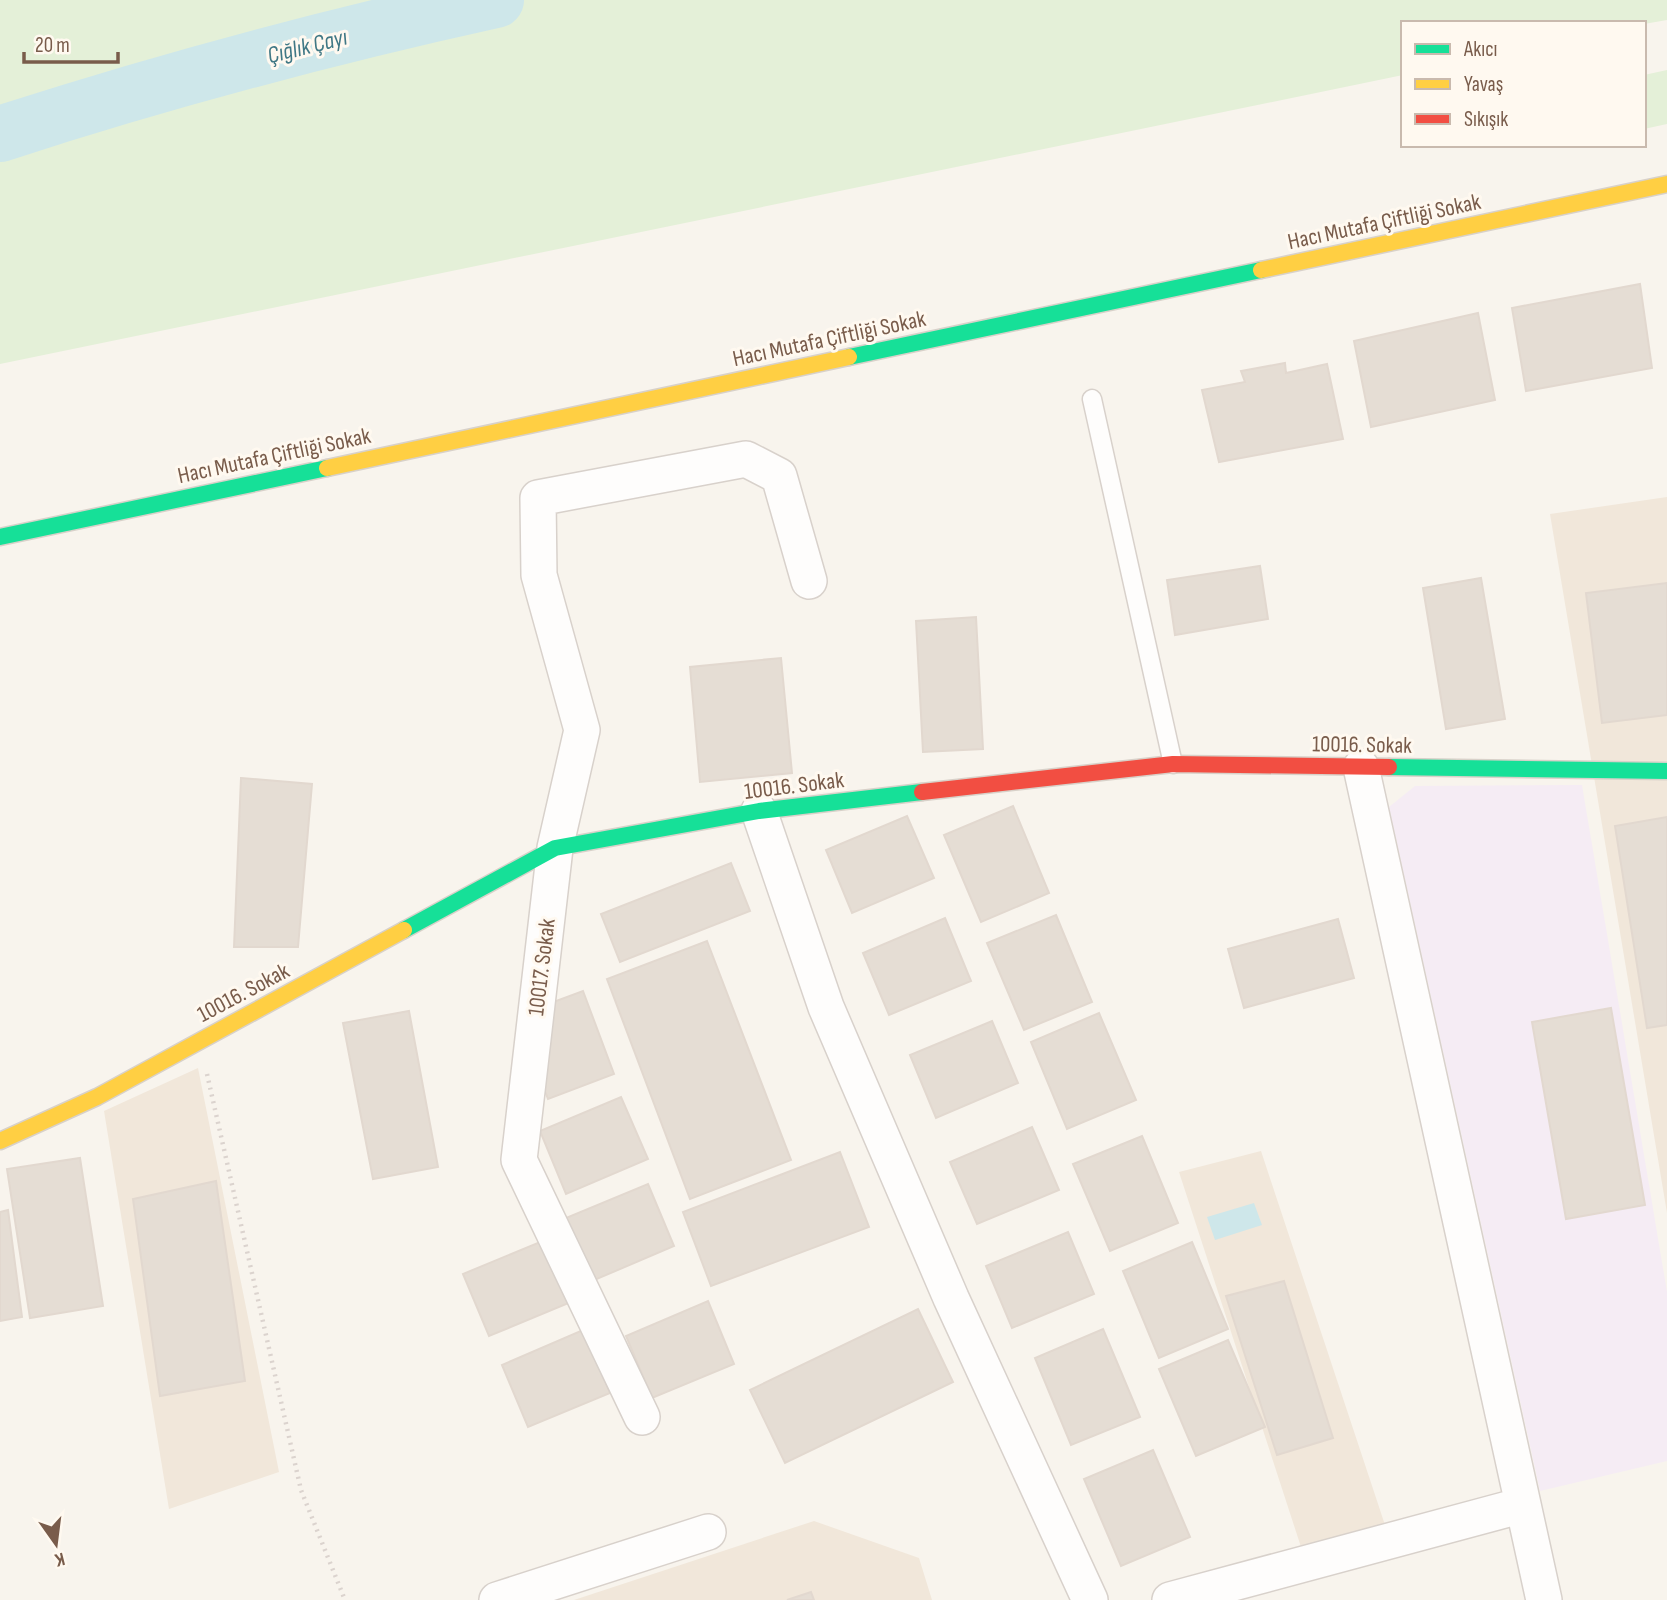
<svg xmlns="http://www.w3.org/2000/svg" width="1667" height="1600" viewBox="0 0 1667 1600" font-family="'Sofia Sans Condensed',sans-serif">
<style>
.residential{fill:#f1e7da}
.education{fill:#f5ecf4}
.green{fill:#e4f0d8}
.water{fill:#cee7ea}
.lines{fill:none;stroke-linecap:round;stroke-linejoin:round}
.river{stroke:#cee7ea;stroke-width:56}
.building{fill:#e5ddd4;stroke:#e2d8cf;stroke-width:2}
.lane-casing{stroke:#d8d1cb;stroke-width:21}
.street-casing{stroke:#d8d1cb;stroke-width:38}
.fast-casing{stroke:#d8d1c9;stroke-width:19}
.slow-casing{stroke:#d8d1c9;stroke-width:19}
.jam-casing{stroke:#d8d1c9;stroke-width:19}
.path{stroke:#dbd3ce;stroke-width:4.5;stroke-dasharray:2 5;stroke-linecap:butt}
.lane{stroke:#fefdfc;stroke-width:18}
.street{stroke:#fefdfc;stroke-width:35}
.fast{stroke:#16e098;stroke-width:16}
.slow{stroke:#ffcf43;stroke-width:16}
.jam{stroke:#f24e42;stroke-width:16}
.labels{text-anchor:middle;stroke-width:6;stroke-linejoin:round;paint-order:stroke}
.street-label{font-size:23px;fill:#795c4b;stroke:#fff9f0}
.water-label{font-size:24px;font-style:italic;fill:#407885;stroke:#fff9f0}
</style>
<rect width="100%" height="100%" fill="#f8f4ed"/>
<path class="residential" d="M1667 497V1213L1550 514Z
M198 1068 279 1472 169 1509 104 1111Z
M1261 1151 1385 1525 1301 1547 1179 1172Z
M814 1521 919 1558 932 1600H574Z"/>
<path class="education" d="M1582 785 1667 1292V1461L1540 1491 1389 807 1415 786Z"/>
<path class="green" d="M0 0H1667V20L1644 24 1403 23V75L0 364Z
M1667 70V124L1644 129V75Z"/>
<path class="water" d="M1254 1203 1262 1225 1215 1240 1207 1217Z"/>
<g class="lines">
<path class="river" d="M0 134C163 81 328 37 496 0"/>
</g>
<path class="building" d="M1640 284 1652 368 1526 391 1512 308Z
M1478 313 1495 400 1371 427 1354 341Z
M1285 363 1286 373 1327 364 1343 439 1219 462 1202 390 1245 382 1241 371Z
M1260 566 1268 619 1175 635 1167 580Z
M1481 578 1505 719 1446 729 1423 588Z
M1667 583V715L1602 723 1586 593Z
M976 617 983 749 923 752 916 621Z
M781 658 792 773 700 782 690 667Z
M241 778 312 784 298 947H234Z
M1013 806 1049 893 981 922 944 835Z
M907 816 934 878 852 913 826 850Z
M1667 817V1025L1647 1028 1615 826Z
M731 863 750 911 620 962 601 914Z
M1056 915 1092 1002 1024 1030 987 943Z
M945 918 971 981 889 1015 863 953Z
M1338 919 1354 978 1244 1008 1228 949Z
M707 941 791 1160 690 1199 607 979Z
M583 991 614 1074 548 1099 534 1062 540 1007Z
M1611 1008 1645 1205 1566 1219 1532 1022Z
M409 1011 438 1167 373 1179 343 1023Z
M1099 1013 1136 1100 1067 1129 1031 1042Z
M992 1021 1018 1083 936 1118 910 1055Z
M621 1097 648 1159 566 1194 540 1131Z
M1032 1127 1059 1190 977 1224 950 1162Z
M1142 1136 1178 1223 1110 1251 1073 1164Z
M840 1152 869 1227 711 1286 683 1212Z
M80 1158 103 1306 30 1318 7 1169Z
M216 1181 245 1381 160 1396 133 1199Z
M648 1184 674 1246 592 1281 566 1218Z
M8 1210 22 1317 0 1321V1212Z
M1068 1232 1094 1294 1012 1328 986 1266Z
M545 1240 571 1302 489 1336 463 1274Z
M1192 1242 1228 1329 1159 1358 1123 1271Z
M1284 1281 1333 1438 1277 1455 1226 1296Z
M708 1301 734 1364 652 1398 626 1336Z
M918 1309 953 1382 785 1463 750 1390Z
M1103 1329 1140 1417 1071 1445 1035 1358Z
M583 1330 610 1393 528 1427 502 1365Z
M1228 1340 1265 1427 1196 1456 1159 1369Z
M1153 1450 1190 1537 1121 1566 1084 1479Z
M811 1592 814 1600H787Z"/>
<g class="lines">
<defs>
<path id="lane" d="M1092 399 1173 764"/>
<path id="street" d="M1361 767 1544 1600
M759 811 826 1007 951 1298 1090 1600
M642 1417 519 1160 555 848 582 730 539 575 538 498 746 459 779 476 809 581
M497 1600 708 1532
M1170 1600 1523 1505"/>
<path id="fast" d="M849 357 1261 270
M0 537 327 468
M1389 767 1667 771
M404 930 555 848 759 811 922 792"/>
<path id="slow" d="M1261 270 1667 184
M327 468 849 357
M0 1141 97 1097 404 930"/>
<path id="jam" d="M922 792 1173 764 1389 767"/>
</defs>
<use href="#lane" class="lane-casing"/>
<use href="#street" class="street-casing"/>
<use href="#fast" class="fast-casing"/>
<use href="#slow" class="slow-casing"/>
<use href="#jam" class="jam-casing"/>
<path class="path" d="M207 1074 301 1490 345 1600"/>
<use href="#lane" class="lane"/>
<use href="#street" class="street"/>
<use href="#fast" class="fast"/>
<use href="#slow" class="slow"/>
<use href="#jam" class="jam"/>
</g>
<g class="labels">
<g class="street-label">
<text transform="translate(1384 221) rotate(-12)" y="8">Hacı Mutafa Çiftliği Sokak</text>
<text transform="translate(829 338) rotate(-12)" y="8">Hacı Mutafa Çiftliği Sokak</text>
<text transform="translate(274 455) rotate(-12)" y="8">Hacı Mutafa Çiftliği Sokak</text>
<text transform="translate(1362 744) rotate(1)" y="8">10016. Sokak</text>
<text transform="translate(794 785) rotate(-7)" y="8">10016. Sokak</text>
<text transform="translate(541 967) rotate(-83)" y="8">10017. Sokak</text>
<text transform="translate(243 992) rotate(-28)" y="8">10016. Sokak</text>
</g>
<g class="water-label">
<text transform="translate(307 46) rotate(-14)" y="8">Çığlık Çayı</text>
</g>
</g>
<rect x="1401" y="21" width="245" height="126" fill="#fff9f0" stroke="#c9baae" stroke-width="2"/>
<rect x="1415" y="44" width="35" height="10" fill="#16e098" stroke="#c9baae" stroke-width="2"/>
<text x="1464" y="56" font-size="21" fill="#795c4b">Akıcı</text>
<rect x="1415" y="79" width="35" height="10" fill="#ffcf43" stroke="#c9baae" stroke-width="2"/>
<text x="1464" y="91" font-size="21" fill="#795c4b">Yavaş</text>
<rect x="1415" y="114" width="35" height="10" fill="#f24e42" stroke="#c9baae" stroke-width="2"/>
<text x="1464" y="126" font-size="21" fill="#795c4b">Sıkışık</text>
<g transform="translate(56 1544) rotate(166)" stroke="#fff9f0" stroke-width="5" paint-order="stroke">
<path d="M0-5L12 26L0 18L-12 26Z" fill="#795c4b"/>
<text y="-10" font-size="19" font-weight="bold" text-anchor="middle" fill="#795c4b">K</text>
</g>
<path d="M24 52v10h94v-10" fill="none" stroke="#795c4b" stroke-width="3.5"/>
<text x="35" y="52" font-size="21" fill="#795c4b" stroke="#fff9f0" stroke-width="5" paint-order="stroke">20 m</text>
</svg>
